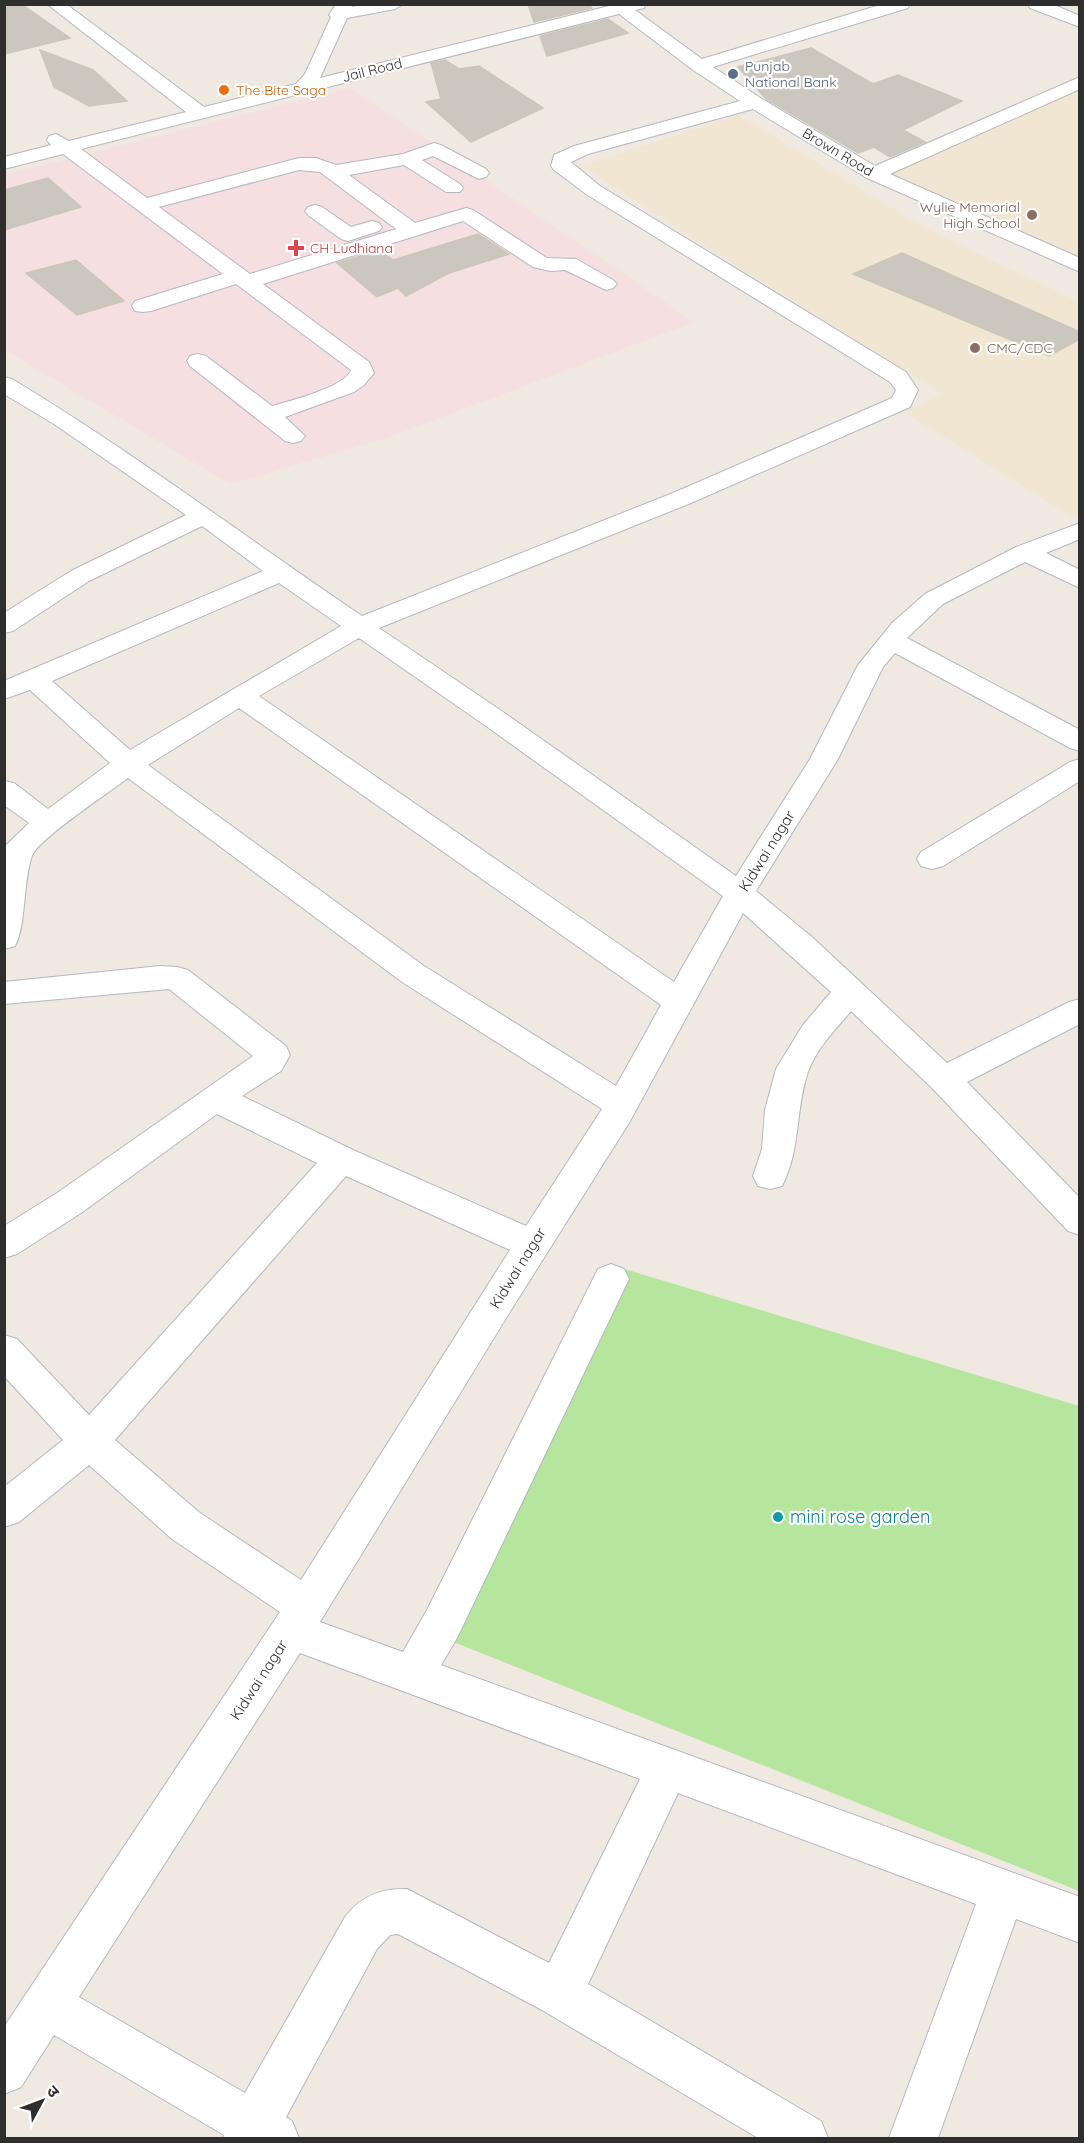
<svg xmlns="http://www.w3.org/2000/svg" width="1084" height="2143" viewBox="0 0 1084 2143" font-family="Quicksand,'Noto Sans Devanagari',sans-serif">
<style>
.education{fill:#f0e6d1}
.medical{fill:#f5dfe0}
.green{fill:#b6e59e}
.building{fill:#cbc7bf;stroke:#cbc5ba;stroke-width:1.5}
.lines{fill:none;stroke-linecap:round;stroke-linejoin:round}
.minor-casing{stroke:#b4b7c1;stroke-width:2}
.minor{fill:#fff;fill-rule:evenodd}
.service-dot{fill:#5c6f8a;stroke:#fff;stroke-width:2}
.food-dot{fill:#e8710a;stroke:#fff;stroke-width:2}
.education-dot{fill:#8d6e63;stroke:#fff;stroke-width:2}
.health-dot{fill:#e0444e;stroke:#fff;stroke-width:2}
.culture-dot{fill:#0f9aa8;stroke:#fff;stroke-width:2}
.labels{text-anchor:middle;stroke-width:4.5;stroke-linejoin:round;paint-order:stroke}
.far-service-label{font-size:14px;fill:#4e5e75;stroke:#fff;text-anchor:start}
.far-street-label{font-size:14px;fill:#2e2e2e;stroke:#fff}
.far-food-label{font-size:14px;fill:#c56008;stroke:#fff;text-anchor:start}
.far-education-label{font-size:14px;fill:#785e54;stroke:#fff;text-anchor:end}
.far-health-label{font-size:14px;fill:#be3a42;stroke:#fff;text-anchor:start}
.street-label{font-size:15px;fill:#2e2e2e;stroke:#fff}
.near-culture-label{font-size:18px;fill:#0d838f;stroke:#fff;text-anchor:start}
</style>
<rect width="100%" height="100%" fill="#efe9e1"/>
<path class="education" d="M1077 91 1079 92V256L891 173Z
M738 115 923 227 1079 302V516L1074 518 904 412 943 394 691 237 582 166Z"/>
<path class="medical" d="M351 88 694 322 387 438 230 484 5 350 4 175Z"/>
<path class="green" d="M608 1264 1079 1406V1891L418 1628Z"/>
<path class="building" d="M4 4H21L70 38 4 54Z
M528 4H587L592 8 534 22Z
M608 19 628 33 547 56 540 36Z
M811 48 873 84 898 75 962 101 903 130 925 142 890 157 874 147 858 153 766 99 738 67Z
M40 50 93 70 127 101 89 106 54 87Z
M445 60 459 69 479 66 543 108 471 142 426 102 441 99 431 63Z
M48 178 81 207 4 230V190Z
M478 234 509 254 449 273 406 296 398 288 377 297 337 263 379 250 393 260Z
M902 253 1080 332V339L1049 356 853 274Z
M76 260 124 301 77 315 26 273Z"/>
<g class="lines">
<defs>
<path id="minor" d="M47 4H66L204 107 296 84 305 74 331 17 329 15 336 4H353L352 7 366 4H403L395 9 347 18 320 78 609 6 608 4H646L644 8 635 10 702 59 883 4H910L908 8 713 67 762 99 875 166 1080 77V89L890 174 1080 258V272L867 178 753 109 588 154 571 162 600 186 906 372 918 390 910 407 691 503 379 628 506 714 736 876 810 759 858 665 893 622 925 594 1016 547 1080 523V539L1046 553 1080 570V588L1025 562 943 604 907 638 1080 730V751L1070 748 895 653 883 667 838 759 756 891 812 937 947 1063 1069 1002 1080 999V1024L967 1082 1080 1198V1235L1068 1231 932 1088 851 1011C836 1029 816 1049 808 1072 795 1110 801 1150 782 1186L770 1189 758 1186 753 1176 762 1149 765 1110 776 1069 803 1025 831 992 743 913 629 1123 511 1310 320 1622 403 1652 427 1610 598 1269 611 1264 624 1269 629 1279 457 1638 441 1665 1080 1897V1943L1016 1919 938 2138H889L976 1904 678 1793 588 1984 821 2121 828 2138H758L542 2010 398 1934 390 1935 377 1949 286 2117 292 2121 299 2138H223L224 2135 54 2035 21 2087 4 2094V2027L280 1612 172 1539 89 1465 19 1522 4 1527V1487L63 1440 4 1376V1335L17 1339 89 1415 317 1163 217 1114 81 1213 17 1254 4 1258V1226L57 1193 253 1056 169 989 4 1004V982L160 966 177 967 188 970 286 1046 290 1055 281 1071 242 1096 353 1150 526 1226 602 1109 402 982 128 778C111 791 37 840 32 856 23 880 26 927 15 946L4 949V847L29 823 4 805V781L14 783 48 809 110 763 30 690 4 699V681L263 571 202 526 89 581 13 631 4 633V613L71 571 186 515 54 424 4 394V377L12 379C133 452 245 537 362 616L673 493 892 398 896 390 890 382 586 194 554 170 551 166 554 155 574 146 740 101 693 70 619 14 81 149 147 198 299 158H316L336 165 403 154 434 143 441 145 486 169 489 173 486 177 479 179 433 156 422 160 460 184 463 188 460 192H446L404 165 349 175 415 223 466 208 473 210 547 258 576 259 613 280 617 284 613 288 606 290 565 270 550 271 533 267 463 221 263 284 369 362 374 373 364 385 354 392 285 417 305 436 301 441 293 443 285 441 190 366 187 361 190 356 198 354 206 356 272 406C290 401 345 387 351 370L236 284 151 311 143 312 135 311 132 306 135 301 223 274 63 154 4 169V157L51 145 47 140 49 136 56 134 69 141 186 112ZM299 170 320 172 396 229 250 274 159 207ZM279 583 341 626 130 750 52 681ZM359 638 486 726 723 896 674 982 259 696ZM239 708 661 1005 616 1086 424 966 148 765ZM346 1176 510 1250 301 1580 200 1513 115 1440ZM300 1653 640 1779 549 1963 407 1889C381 1888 361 1896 345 1917L245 2093 79 1997Z
M1028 4H1052L1080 16V27L1030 8Z
M315 205 322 207 351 227 372 221 379 223 382 227 379 231 348 241 341 239 308 215 305 211 308 207Z
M1080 759V781L943 866 932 869 921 866 917 859 921 852 1070 762Z"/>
</defs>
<use href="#minor" class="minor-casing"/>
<use href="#minor" class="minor"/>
</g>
<circle class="service-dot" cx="733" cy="74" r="6"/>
<circle class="food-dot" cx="224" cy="90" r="6"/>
<g class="education-dot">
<circle cx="1032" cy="215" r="6"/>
<circle cx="975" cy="348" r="6"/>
</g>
<path class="health-dot" d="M293 239h6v6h6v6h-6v6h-6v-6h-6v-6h6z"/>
<circle class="culture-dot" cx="778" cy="1517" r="6"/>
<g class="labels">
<g class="far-service-label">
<text x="745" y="71">Punjab<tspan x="745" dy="16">National Bank</tspan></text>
</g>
<g class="far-street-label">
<text transform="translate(372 70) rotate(-14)" y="5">Jail Road</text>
<text transform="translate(838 152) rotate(31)" y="5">Brown Road</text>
</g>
<g class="far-food-label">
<text x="236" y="95">The Bite Saga</text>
</g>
<g class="far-education-label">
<text x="1020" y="212">Wylie Memorial<tspan x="1020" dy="16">High School</tspan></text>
<text x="987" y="353" text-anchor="start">CMC/CDC</text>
</g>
<g class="far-health-label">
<text x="310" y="253">CH Ludhiana</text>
</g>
<g class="street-label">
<text transform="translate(767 851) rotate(-58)" y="5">Kidwai nagar</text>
<text transform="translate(518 1268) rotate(-58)" y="5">Kidwai nagar</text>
<text transform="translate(259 1680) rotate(-57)" y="5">Kidwai nagar</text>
</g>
<g class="near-culture-label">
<text x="790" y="1523">mini rose garden</text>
</g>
</g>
<rect width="1084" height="2143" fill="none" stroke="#2e2e2e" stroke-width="12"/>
<g transform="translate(42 2101) rotate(49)" stroke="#ffffff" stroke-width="4.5" paint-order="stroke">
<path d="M0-4.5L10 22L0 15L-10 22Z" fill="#2e2e2e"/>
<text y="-9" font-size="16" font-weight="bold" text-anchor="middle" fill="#2e2e2e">उ</text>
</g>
</svg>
